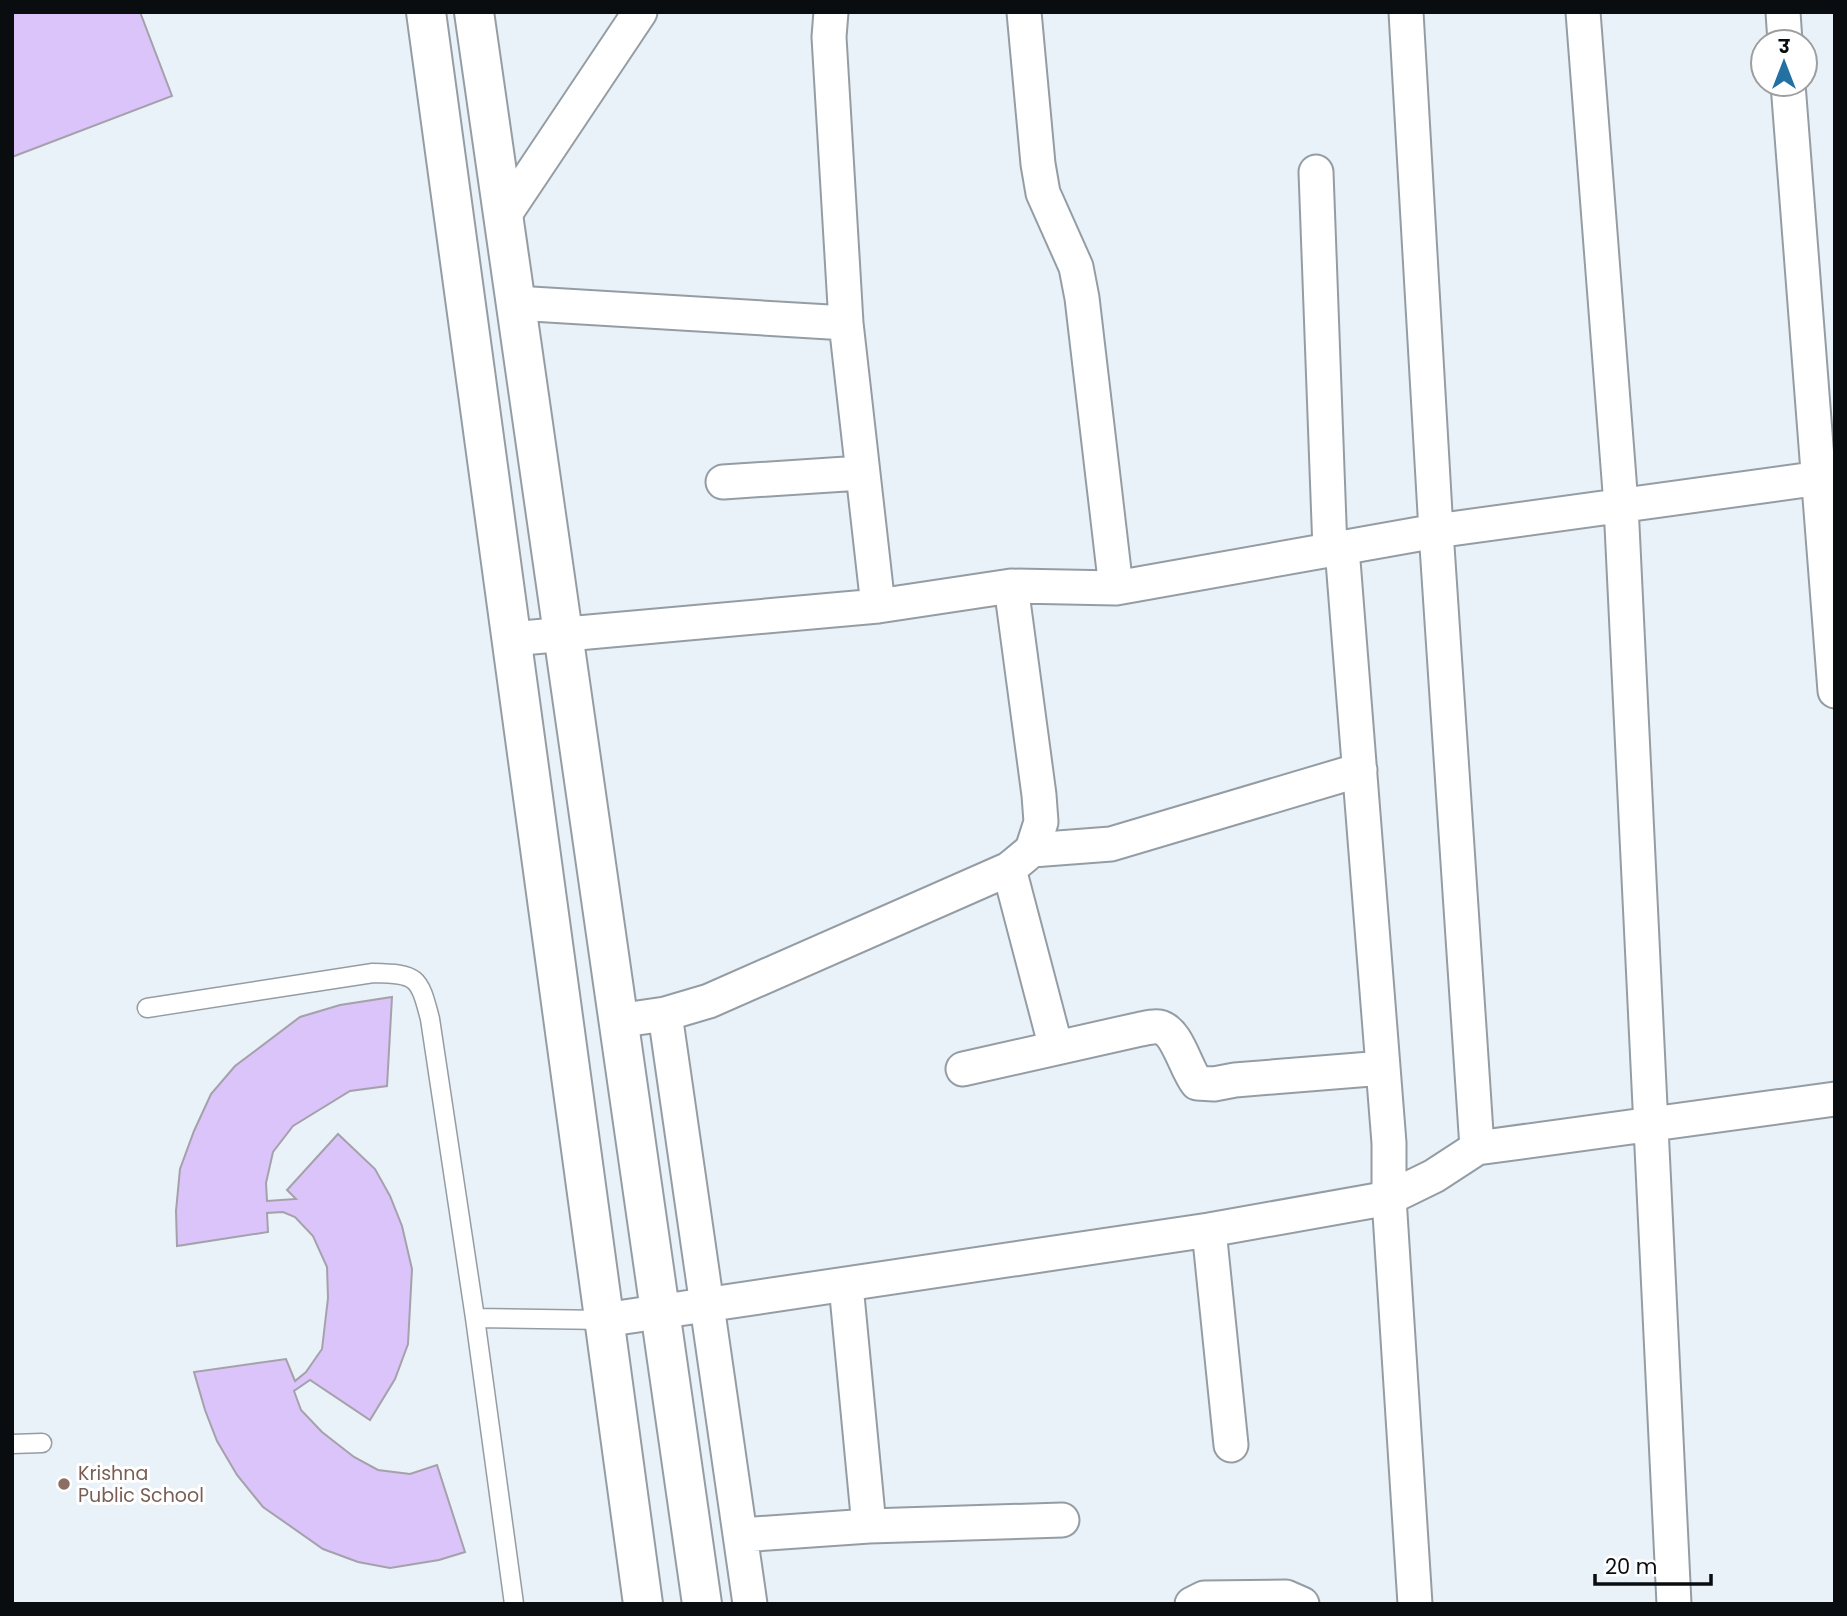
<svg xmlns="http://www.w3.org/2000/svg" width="1847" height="1616" viewBox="0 0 1847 1616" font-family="Poppins,'Noto Sans Devanagari',sans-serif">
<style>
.building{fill:#dac4f9;stroke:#a5a1aa;stroke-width:2}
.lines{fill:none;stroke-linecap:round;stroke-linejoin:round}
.service-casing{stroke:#959da4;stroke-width:21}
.minor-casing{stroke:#959da4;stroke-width:37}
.tertiary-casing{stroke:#959da4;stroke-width:42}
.service{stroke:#fff;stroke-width:18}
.minor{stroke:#fff;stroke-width:33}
.tertiary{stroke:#fff;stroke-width:38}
.education-dot{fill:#8d6e63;stroke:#fff;stroke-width:2.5}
.labels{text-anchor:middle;stroke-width:6;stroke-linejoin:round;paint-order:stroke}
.education-label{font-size:19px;fill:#785e54;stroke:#fff;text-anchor:start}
</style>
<rect width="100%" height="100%" fill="#e9f1f9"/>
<path class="building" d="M12 12H140L172 96 12 157Z
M392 997 387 1086 350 1091 293 1126 273 1152 266 1183 267 1201 296 1199 287 1190 338 1134 375 1169 390 1196 402 1226 412 1269 408 1344 395 1379 370 1420 310 1380 294 1391 301 1410 322 1432 354 1457 378 1470 410 1474 437 1465 465 1552 439 1560 390 1568 358 1562 323 1549 263 1507 237 1475 217 1441 205 1410 194 1372 286 1359 295 1381 306 1372 322 1349 328 1298 327 1267 313 1236 295 1217 283 1212 267 1213 268 1232 177 1246 176 1211 180 1169 194 1131 211 1094 235 1066 300 1017 340 1005Z"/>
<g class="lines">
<defs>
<path id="service" d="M147 1008 373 973C417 974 419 976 430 1019L475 1318 514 1604
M475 1318 604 1320
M12 1444 42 1443"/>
<path id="minor" d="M831 12 829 37 846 323 878 606
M1024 12 1038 164 1043 193 1076 267 1082 298 1116 588
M1406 12 1436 531 1477 1148
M1583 12 1621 505 1674 1604
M1783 12 1785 42
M1788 84 1835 691
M1316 172 1330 550
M503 217 640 12
M515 303 846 323
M723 482 861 473
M1342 548 1389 1143V1198L1415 1604
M511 639 878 606 1011 586 1116 588 1436 531 1835 476
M1032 850 1111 844 1360 770
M1009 869 1056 1048
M665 1014 750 1604
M617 1021 665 1014 709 1001 1009 869 1032 850 1041 822 1039 795 1011 586
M963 1069 1141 1029C1146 1028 1154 1026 1159 1027 1178 1031 1185 1068 1197 1083L1214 1084 1235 1080 1383 1068
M1209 1230 1231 1445
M846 1285 869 1526
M604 1320 1209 1230 1389 1198 1434 1176 1477 1148 1835 1099
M741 1535 869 1526 1062 1520
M1192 1604 1204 1598 1286 1597 1302 1604"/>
<path id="tertiary" d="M426 12 643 1604
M474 12 702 1604"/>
</defs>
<use href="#service" class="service-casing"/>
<use href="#minor" class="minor-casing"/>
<use href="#tertiary" class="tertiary-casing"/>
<use href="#service" class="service"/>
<use href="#minor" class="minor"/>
<use href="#tertiary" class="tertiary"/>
</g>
<circle class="education-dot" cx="64" cy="1484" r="7"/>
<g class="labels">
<g class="education-label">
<text x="78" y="1480">Krishna<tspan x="78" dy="22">Public School</tspan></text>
</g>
</g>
<rect width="1847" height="1616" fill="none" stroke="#0a0d0f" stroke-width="28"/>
<g transform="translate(1784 63)"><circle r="33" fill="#ffffff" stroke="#9d9e9f" stroke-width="2"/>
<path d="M0-5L12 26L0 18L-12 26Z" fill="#2370a3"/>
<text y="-10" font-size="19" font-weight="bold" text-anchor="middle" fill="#0a0d0f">उ</text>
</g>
<path d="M1595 1574v10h116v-10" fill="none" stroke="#0a0d0f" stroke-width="3.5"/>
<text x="1605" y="1574" font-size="21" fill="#0a0d0f" stroke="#ffffff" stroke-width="5" paint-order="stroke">20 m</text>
</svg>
